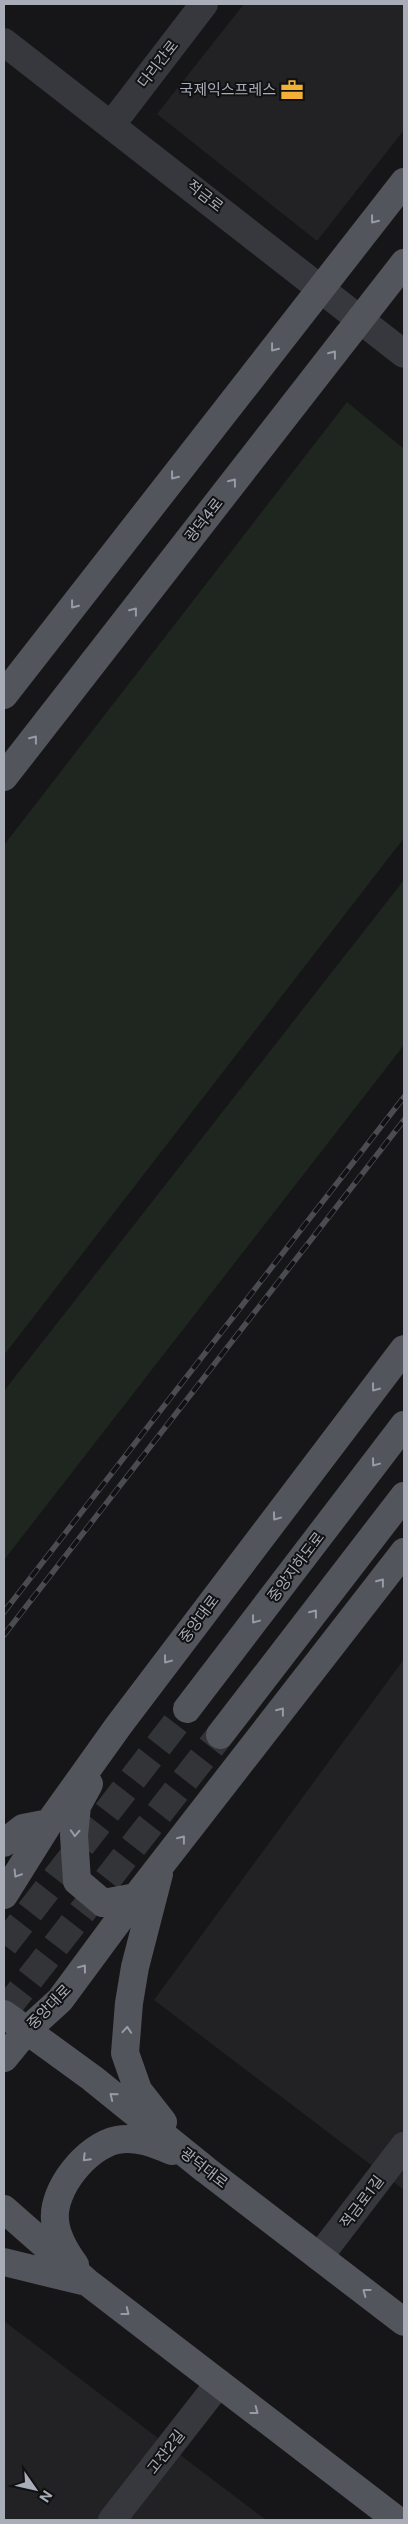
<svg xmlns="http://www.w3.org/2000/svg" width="408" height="2524" viewBox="0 0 408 2524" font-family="'Public Sans','Noto Sans KR',sans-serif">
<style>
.built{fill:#222225}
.green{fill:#1e261f}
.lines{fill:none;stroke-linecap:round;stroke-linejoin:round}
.major-tunnel{stroke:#333438;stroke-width:28;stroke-dasharray:28 14;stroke-linecap:butt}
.minor{stroke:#37383d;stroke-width:28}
.major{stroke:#53555c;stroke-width:28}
.rail-casing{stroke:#4a4c52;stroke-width:5.5}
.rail{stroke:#111113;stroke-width:4;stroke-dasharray:11;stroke-linecap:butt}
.oneway{stroke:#979ba6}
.labels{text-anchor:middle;stroke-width:4;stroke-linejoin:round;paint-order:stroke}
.street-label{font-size:15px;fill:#a8adb8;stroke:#111113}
.poi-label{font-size:15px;fill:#a8adb8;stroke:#111113;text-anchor:end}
</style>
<rect width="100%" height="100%" fill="#161618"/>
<path class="built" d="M244 4H404V130L317 241 157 114Z
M404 1659V2190L154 2000Z
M4 2321 266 2520H4Z"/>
<path class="green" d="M347 402 404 449V838L4 1355V845Z
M404 880V1045L4 1560V1391Z"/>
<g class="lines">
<path class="major-tunnel" d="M4 1945 187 1709
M4 2012 220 1735"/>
<path class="minor" d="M4 42 404 354
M112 124 204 4
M319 2257 404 2146
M112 2520 219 2383"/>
<path class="major" d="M4 695 404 182
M4 777 404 263
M187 1709 404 1425
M220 1735 404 1496
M89 1784 77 1806 74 1835 77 1881 103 1903 136 1897
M4 1843 23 1828 49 1823
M159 1874 135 1967 129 2003 125 2053 138 2090 163 2122
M4 1895 49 1823 119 1725 404 1349
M4 2014 92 2078 206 2170 404 2322
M4 2058 27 2030 60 2000 136 1897 404 1552
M4 2209 87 2282 397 2520
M4 2262 82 2281
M75 2265C65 2251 56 2236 55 2220 52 2189 87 2146 117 2140 136 2136 155 2144 172 2151"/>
<defs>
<path id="rail" d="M4 1612 404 1097
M4 1635 404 1120"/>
</defs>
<use href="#rail" class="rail-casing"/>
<use href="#rail" class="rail"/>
</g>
<defs><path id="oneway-chevron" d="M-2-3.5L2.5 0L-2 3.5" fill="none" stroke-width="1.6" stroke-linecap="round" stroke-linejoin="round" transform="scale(1.25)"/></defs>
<g class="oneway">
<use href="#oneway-chevron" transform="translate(374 220) rotate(128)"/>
<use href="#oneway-chevron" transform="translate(274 348) rotate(128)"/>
<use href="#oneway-chevron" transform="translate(333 354) rotate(-52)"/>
<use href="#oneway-chevron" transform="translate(174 476) rotate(128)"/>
<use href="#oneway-chevron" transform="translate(233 482) rotate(-52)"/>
<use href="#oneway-chevron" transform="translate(74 605) rotate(128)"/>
<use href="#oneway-chevron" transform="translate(134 611) rotate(-52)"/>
<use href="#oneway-chevron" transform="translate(34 739) rotate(-52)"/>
<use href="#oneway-chevron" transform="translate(375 1388) rotate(127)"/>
<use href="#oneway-chevron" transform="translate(375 1463) rotate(127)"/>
<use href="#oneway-chevron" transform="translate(276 1517) rotate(127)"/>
<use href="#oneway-chevron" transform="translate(381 1582) rotate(-52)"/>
<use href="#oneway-chevron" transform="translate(314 1613) rotate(-52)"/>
<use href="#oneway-chevron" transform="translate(255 1620) rotate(127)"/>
<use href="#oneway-chevron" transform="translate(167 1660) rotate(127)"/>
<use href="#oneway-chevron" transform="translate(281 1711) rotate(-52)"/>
<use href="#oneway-chevron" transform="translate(75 1833) rotate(93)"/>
<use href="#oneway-chevron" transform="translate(182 1839) rotate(-52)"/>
<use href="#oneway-chevron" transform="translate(17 1874) rotate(122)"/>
<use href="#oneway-chevron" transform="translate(83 1968) rotate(-53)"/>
<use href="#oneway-chevron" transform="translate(127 2030) rotate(-86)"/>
<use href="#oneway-chevron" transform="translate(113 2096) rotate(-141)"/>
<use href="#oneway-chevron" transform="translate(86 2158) rotate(135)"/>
<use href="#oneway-chevron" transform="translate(366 2292) rotate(-143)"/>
<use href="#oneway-chevron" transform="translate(126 2312) rotate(38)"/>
<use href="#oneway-chevron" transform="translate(255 2411) rotate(37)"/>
</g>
<defs>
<symbol id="office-bare" viewBox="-9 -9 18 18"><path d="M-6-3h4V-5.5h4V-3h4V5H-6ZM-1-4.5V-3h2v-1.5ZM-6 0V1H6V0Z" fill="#f2b134" stroke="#111113" stroke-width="2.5" paint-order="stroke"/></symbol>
</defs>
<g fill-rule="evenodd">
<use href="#office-bare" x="276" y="74" width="32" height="32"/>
</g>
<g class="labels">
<g class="street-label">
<text transform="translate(158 64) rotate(-52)" y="5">다리간로</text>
<text transform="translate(205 196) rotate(38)" y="5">적금로</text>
<text transform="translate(204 520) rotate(-52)" y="5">광덕4로</text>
<text transform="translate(296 1567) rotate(-53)" y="5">중앙지하도로</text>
<text transform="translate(199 1619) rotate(-53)" y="5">중앙대로</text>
<text transform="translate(49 2007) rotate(-46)" y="5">중앙대로</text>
<text transform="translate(204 2168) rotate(38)" y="5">광덕대로</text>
<text transform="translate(362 2202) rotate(-53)" y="5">적금로1길</text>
<text transform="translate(166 2452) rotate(-52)" y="5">고잔2길</text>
</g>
<g class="poi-label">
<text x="276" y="95">국제익스프레스</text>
</g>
</g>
<rect width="408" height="2524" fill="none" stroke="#a8adb8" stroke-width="10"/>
<g transform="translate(35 2489) rotate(124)" stroke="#111113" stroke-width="4" paint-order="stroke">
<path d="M0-4L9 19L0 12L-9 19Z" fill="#a8adb8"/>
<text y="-8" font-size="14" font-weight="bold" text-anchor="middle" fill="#a8adb8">N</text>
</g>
</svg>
